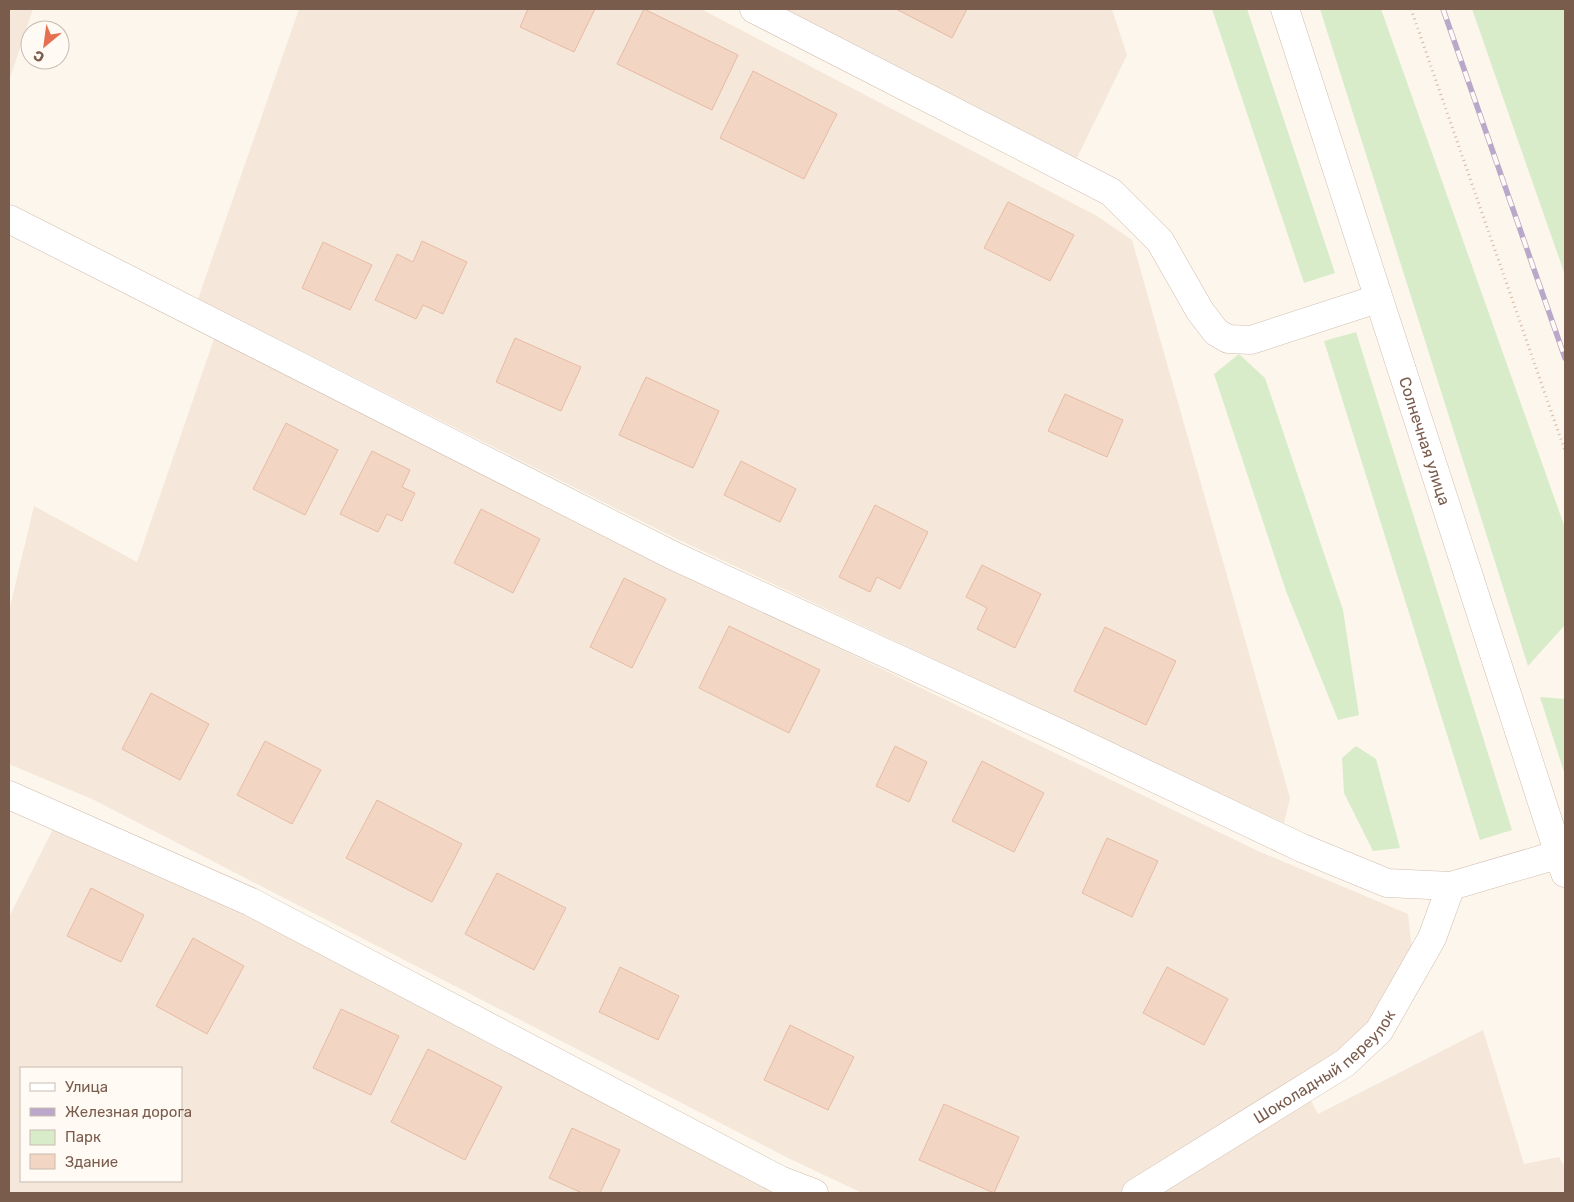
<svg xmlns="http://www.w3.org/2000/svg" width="1574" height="1202" viewBox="0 0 1574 1202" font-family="Rubik,sans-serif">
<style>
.residential{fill:#f5e8da;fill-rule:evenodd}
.green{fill:#d8ecc9}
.building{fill:#f3d5c3;stroke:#e6bba3}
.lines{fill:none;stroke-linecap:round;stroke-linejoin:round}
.minor-casing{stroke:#d1beb0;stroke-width:29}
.path{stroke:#d9b8a5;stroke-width:3;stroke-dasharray:1 4;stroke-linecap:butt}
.minor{stroke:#fff;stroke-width:28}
.rail-casing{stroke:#b9a8c9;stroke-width:5.5}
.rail{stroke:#fffaf3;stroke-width:4;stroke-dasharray:11;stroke-linecap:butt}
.labels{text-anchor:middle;stroke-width:5;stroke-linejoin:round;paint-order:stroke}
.street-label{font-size:16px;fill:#7a5c4d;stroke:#fffaf3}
</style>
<rect width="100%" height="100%" fill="#fdf6ec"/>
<path class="residential" d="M9 9H33L9 81Z
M299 9H701L1097 216 1132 240 1290 798 1284 823 677 539 198 299Z
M773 9H1112L1127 55 1075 162Z
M215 336 669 566 1258 851 1408 914 1412 949 1371 1025 1340 1056 1125 1193H862L788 1158 94 800 9 764V611L34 506 137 562Z
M55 825 246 912 790 1193H9V917ZM21 1068H181V1181H21Z
M1483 1030 1524 1164 1559 1157 1565 1167V1193H1155L1309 1097 1318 1114Z"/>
<path class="green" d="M1212 9H1247L1335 273 1304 283Z
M1320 9H1381L1565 528V625L1528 666Z
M1472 9H1565V275Z
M1356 332 1512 830 1480 840 1324 341Z
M1239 354 1265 378 1343 610 1359 715 1338 720 1286 591 1214 374Z
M1540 697 1565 699V775Z
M1356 746 1376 759 1400 848 1373 851 1344 793 1342 758Z"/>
<path class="building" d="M528 9H595L574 52 520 27Z
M644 9 738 55 712 110 617 64Z
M896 9H967L952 38Z
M753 71 837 114 804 179 720 138Z
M1008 202 1074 235 1050 281 984 248Z
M422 241 467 262 443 314 423 305 416 319 375 300 397 254 413 262Z
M323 242 372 265 350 310 302 288Z
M515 338 581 367 561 411 496 382Z
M646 377 719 411 693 468 619 435Z
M1065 394 1123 420 1107 457 1048 431Z
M286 423 338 450 305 515 253 489Z
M372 451 410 470 402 487 415 493 402 521 387 514 378 532 340 514Z
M741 461 796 489 780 522 724 495Z
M875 505 928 532 900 589 877 577 870 592 839 577Z
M481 509 540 539 513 593 454 563Z
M982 565 1041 594 1015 648 977 629 987 608 966 597Z
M624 578 666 599 632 668 590 647Z
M729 626 820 670 789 733 699 688Z
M1105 627 1176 661 1146 725 1074 691Z
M151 693 209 724 180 780 122 749Z
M265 741 321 770 292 824 237 795Z
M895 746 927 762 909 802 876 786Z
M982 761 1044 793 1014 852 952 821Z
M377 800 462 844 432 902 346 858Z
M1107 838 1158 861 1132 917 1082 893Z
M497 873 566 908 534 970 465 934Z
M91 888 144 915 121 962 67 936Z
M193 938 244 966 207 1034 156 1006Z
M620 967 679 996 658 1040 599 1012Z
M1167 967 1228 999 1204 1045 1143 1013Z
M341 1009 399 1036 371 1095 313 1068Z
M790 1025 854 1057 828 1110 764 1080Z
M428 1049 502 1087 465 1160 391 1122Z
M944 1104 1019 1137 994 1193 919 1160Z
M572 1128 620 1150 600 1193H582L549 1178Z"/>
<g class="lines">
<defs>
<g id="minor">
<path d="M754 9 1111 192 1160 241 1200 311 1216 332 1228 339 1251 340 1377 299"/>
<path id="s1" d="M1285 9 1565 873"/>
<path d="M9 219 674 556 1055 731 1302 848 1387 883 1451 886 1560 854"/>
<path d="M9 795 251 902 780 1180 814 1193"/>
<path id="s2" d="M1136 1193 1345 1063 1379 1031 1432 938 1451 886"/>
</g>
</defs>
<use href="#minor" class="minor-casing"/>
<path class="path" d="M1411 9 1565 451"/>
<use href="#minor" class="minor"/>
<defs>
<path id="rail" d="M1443 9 1565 358"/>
</defs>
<use href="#rail" class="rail-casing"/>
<use href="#rail" class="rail"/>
</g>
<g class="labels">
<g class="street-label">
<text dy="6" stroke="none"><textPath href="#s1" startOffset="454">Солнечная улица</textPath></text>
<text dy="6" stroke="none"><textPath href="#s2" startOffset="228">Шоколадный переулок</textPath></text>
</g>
</g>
<rect width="1574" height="1202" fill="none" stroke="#7a5c4d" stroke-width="20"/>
<rect x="20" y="1067" width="162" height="115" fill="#fffaf3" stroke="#cabbb1"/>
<rect x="30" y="1083" width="25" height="8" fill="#ffffff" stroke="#cabbb1"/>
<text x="65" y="1092" font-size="15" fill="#7a5c4d">Улица</text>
<rect x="30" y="1108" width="25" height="8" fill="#b9a8c9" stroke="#cabbb1"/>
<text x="65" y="1117" font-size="15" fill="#7a5c4d">Железная дорога</text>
<rect x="30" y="1130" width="25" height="15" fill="#d8ecc9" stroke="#cabbb1"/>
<text x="65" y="1142" font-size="15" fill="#7a5c4d">Парк</text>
<rect x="30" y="1154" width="25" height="15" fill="#f3d5c3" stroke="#cabbb1"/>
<text x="65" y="1167" font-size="15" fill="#7a5c4d">Здание</text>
<g transform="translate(45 45) rotate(209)"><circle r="24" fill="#fffaf3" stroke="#cabbb1"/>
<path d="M0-4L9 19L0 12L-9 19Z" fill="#e76f51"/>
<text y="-8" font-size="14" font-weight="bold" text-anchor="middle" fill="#7a5c4d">С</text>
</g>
</svg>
